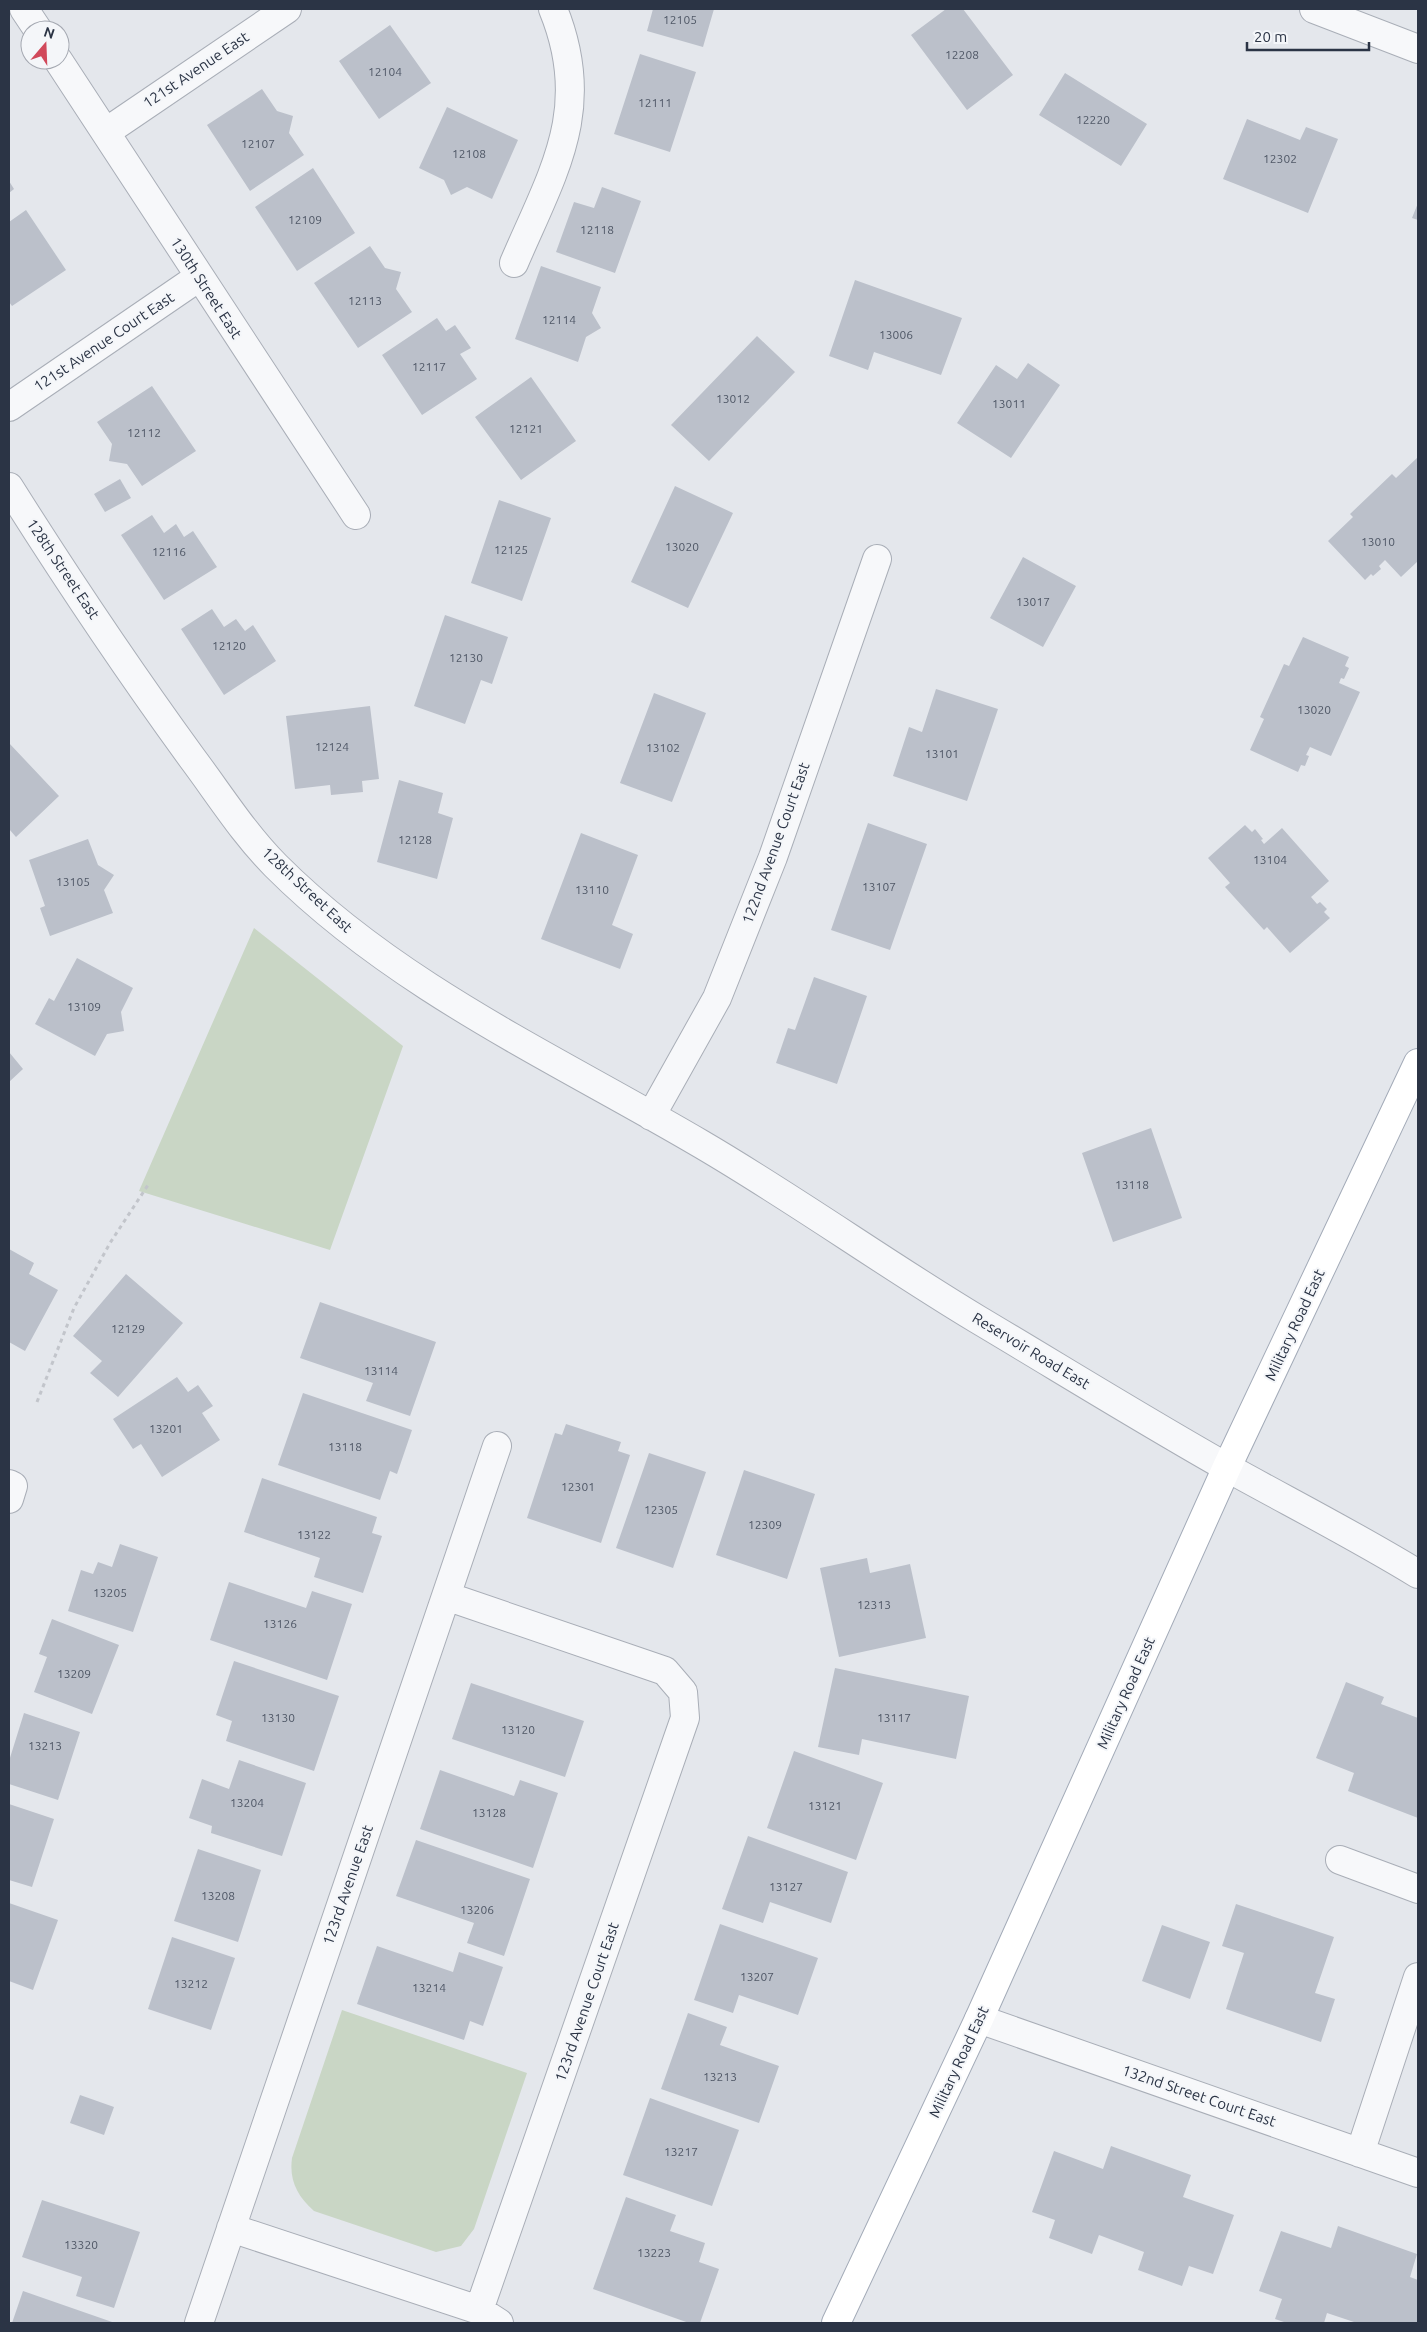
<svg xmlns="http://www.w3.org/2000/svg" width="1427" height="2332" viewBox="0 0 1427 2332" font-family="Ubuntu,sans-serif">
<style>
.green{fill:#c9d6c5}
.building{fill:#bbc0ca}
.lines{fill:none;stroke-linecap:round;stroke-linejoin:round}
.minor-casing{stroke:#a9aeb7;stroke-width:30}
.major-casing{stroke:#a3abb8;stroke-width:30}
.path{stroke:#c2c5cb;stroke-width:3;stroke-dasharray:4 4;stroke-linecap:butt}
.minor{stroke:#f7f8fa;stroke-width:28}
.major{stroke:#fff;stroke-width:28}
.labels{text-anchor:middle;stroke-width:4;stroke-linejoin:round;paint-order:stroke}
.number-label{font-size:12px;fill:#4f5766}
.street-label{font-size:15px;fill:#2b3445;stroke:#f4f6f9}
</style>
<rect width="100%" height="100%" fill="#e4e7ec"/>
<path class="green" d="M254 928 403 1046 330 1250 139 1191Z
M342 2010 527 2073 474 2229 461 2246 436 2252 314 2211C297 2196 289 2180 292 2158Z"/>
<path class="building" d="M653 9H714L703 47 647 31Z
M946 9H963L1013 75 967 110 911 35Z
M390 25 431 83 379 119 339 61Z
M640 54 696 72 670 152 614 134Z
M1065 73 1147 124 1121 166 1039 115Z
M262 89 277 111 293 116 289 133 304 155 250 191 207 125Z
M447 107 518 140 492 199 467 187 451 195 444 180 419 168Z
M1247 119 1300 140 1306 127 1338 139 1308 213 1223 179Z
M313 168 355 233 297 271 255 207Z
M9 181 14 189 9 193Z
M602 187 641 201 615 273 556 252 574 202 594 208Z
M1418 203V220L1412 218Z
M26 210 66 270 12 306 9 302V222Z
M370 246 385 268 401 272 396 289 412 312 358 348 314 283Z
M541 266 601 287 592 313 601 328 586 337 578 362 515 339Z
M855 280 962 318 941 375 874 352 868 370 829 356Z
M437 318 446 331 455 325 471 348 460 354 477 379 422 415 382 355Z
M757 336 795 372 709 461 671 425Z
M1028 363 1060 385 1011 458 957 423 996 365 1017 379Z
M531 377 576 441 521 480 475 417Z
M152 386 196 451 142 486 127 464 109 461 112 444 97 422Z
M1418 457V561L1401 577 1385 560 1379 566 1381 569 1373 576 1371 574 1365 580 1328 541 1353 517 1350 514 1392 474 1396 478Z
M120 479 131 498 105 512 94 494Z
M675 486 733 513 688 608 631 582Z
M499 500 551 518 522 601 471 583Z
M152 515 164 533 176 524 184 537 193 531 217 567 164 600 121 535Z
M1023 557 1076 586 1043 647 990 618Z
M212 609 224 627 236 619 245 631 253 625 276 661 224 695 181 629Z
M445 615 508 637 492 684 481 680 465 724 414 706Z
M1303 637 1349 657 1345 666 1349 668 1344 679 1341 678 1339 683 1360 692 1331 756 1310 747 1306 755 1309 756 1305 766 1301 765 1298 772 1250 750 1264 719 1260 717 1284 664 1289 666Z
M936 689 998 709 967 801 893 776 909 727 922 732Z
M654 693 706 713 672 802 620 783Z
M370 706 379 779 362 781 363 792 331 795 330 785 295 789 286 716Z
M9 743 59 796 16 837 9 829Z
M399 780 443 793 438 813 453 818 437 879 377 862Z
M868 823 927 844 890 950 831 930Z
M1245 825 1252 832 1255 829 1263 839 1261 840 1264 844 1282 828 1329 881 1311 897 1317 904 1320 902 1327 909 1324 912 1330 918 1290 953 1267 927 1264 930 1225 887 1230 883 1208 858Z
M581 833 638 855 612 925 633 934 620 969 541 939Z
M88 839 98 865 114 875 104 890 113 913 50 936 40 908 45 906 29 860Z
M77 958 133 988 121 1012 124 1031 107 1034 95 1056 35 1024 49 998 54 1001Z
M814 977 867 996 837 1084 776 1063 788 1028 795 1030Z
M9 1052 23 1069 9 1082Z
M1151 1128 1182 1218 1113 1242 1082 1153Z
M9 1249 34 1263 29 1274 58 1290 25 1351 9 1342Z
M126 1274 183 1323 118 1397 90 1373 102 1361 73 1336Z
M320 1302 436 1342 410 1416 366 1401 373 1383 300 1358Z
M177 1377 188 1392 198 1385 213 1406 202 1413 220 1440 162 1477 141 1444 133 1449 113 1419Z
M303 1393 412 1430 397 1474 390 1471 380 1500 278 1465Z
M566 1424 621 1442 618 1451 630 1455 601 1543 527 1518 555 1433 562 1435Z
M649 1453 706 1472 673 1568 616 1548Z
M744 1470 815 1494 787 1579 716 1555Z
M262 1478 377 1517 372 1533 382 1536 363 1593 314 1577 320 1558 244 1532Z
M120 1544 158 1557 133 1632 68 1611 81 1570 93 1574 98 1562 112 1567Z
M867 1558 870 1573 910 1564 926 1638 839 1657 820 1568Z
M229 1582 306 1608 312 1591 352 1604 327 1680 210 1640Z
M52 1619 119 1645 92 1714 34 1692 47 1657 39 1654Z
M234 1661 339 1696 314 1771 226 1741 232 1721 216 1715Z
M835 1668 969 1696 956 1759 862 1739 859 1755 818 1747Z
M1346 1682 1384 1697 1381 1704 1418 1718V1818L1348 1791 1354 1773 1316 1758Z
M471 1683 584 1721 565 1777 452 1739Z
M24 1713 80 1732 58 1800 9 1784V1761Z
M794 1751 883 1783 856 1860 767 1828Z
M239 1760 306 1783 282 1856 211 1833 212 1826 189 1818 202 1779 229 1789Z
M440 1770 514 1796 520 1780 558 1793 533 1868 420 1829Z
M9 1804 54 1819 32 1887 9 1880Z
M748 1836 848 1872 831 1923 770 1902 763 1923 722 1909Z
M416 1840 530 1879 504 1956 467 1943 474 1923 396 1896Z
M198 1849 261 1870 238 1942 174 1921Z
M9 1903 58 1920 33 1990 9 1981Z
M1236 1904 1334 1937 1315 1993 1335 1999 1321 2042 1226 2009 1244 1953 1222 1946Z
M720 1924 818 1958 798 2015 739 1995 733 2013 694 2000Z
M1162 1925 1210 1942 1190 1999 1142 1981Z
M172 1937 235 1958 211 2030 148 2009Z
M377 1946 453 1972 459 1952 503 1967 483 2026 470 2021 464 2040 357 2004Z
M688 2013 727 2027 720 2045 779 2066 759 2123 661 2089Z
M80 2095 114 2107 104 2135 70 2123Z
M650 2098 739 2130 712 2206 623 2175Z
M1111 2146 1191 2175 1183 2197 1234 2215 1213 2274 1189 2266 1182 2286 1138 2270 1144 2252 1099 2235 1092 2254 1049 2238 1055 2220 1032 2212 1054 2151 1103 2169Z
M626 2197 676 2215 670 2231 705 2243 699 2262 719 2269 700 2323H689L593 2289Z
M42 2200 140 2232 114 2308 76 2296 82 2277 22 2257Z
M1338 2226 1417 2254 1410 2277 1418 2280V2323H1357L1327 2313 1324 2323H1287L1275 2319 1282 2299 1259 2291 1281 2231 1331 2248Z
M23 2291 115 2323H12Z"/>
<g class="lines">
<defs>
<path id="minor" d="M24 9 38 30
M1314 9 1418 49
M58 60 356 515
M106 132 287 9
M514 263C553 172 594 109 553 9
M9 407 199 277
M9 487C67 579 128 670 192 758 219 794 244 834 276 866 397 987 555 1058 701 1144 795 1199 884 1263 977 1319 1061 1369 1143 1420 1228 1468 1291 1503 1356 1536 1418 1574
M651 1116 717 998 773 857 877 559
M9 1484 13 1486 9 1499
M446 1596 665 1671 683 1692 685 1718 479 2310
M1340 1860 1418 1889
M979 2019 1418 2173
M1360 2153 1418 1977
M231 2228 479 2310 499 2323
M199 2323 497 1446"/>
<path id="major" d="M836 2323 979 2019 1227 1467 1418 1063"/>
</defs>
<use href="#minor" class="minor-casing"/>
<use href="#major" class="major-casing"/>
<path class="path" d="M37 1402 74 1308 110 1243 148 1185"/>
<use href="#minor" class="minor"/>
<use href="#major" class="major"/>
</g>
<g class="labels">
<g class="number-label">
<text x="680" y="24">12105</text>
<text x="962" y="59">12208</text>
<text x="385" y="76">12104</text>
<text x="655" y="107">12111</text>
<text x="1093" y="124">12220</text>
<text x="258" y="148">12107</text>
<text x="469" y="158">12108</text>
<text x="1280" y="163">12302</text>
<text x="305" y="224">12109</text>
<text x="597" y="234">12118</text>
<text x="365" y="305">12113</text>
<text x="559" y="324">12114</text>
<text x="896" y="339">13006</text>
<text x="429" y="371">12117</text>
<text x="733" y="403">13012</text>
<text x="1009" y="408">13011</text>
<text x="526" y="433">12121</text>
<text x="144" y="437">12112</text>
<text x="1378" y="546">13010</text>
<text x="682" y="551">13020</text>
<text x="511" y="554">12125</text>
<text x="169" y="556">12116</text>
<text x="1033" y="606">13017</text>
<text x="229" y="650">12120</text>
<text x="466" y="662">12130</text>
<text x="1314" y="714">13020</text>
<text x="332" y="751">12124</text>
<text x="663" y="752">13102</text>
<text x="942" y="758">13101</text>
<text x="415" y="844">12128</text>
<text x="1270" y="864">13104</text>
<text x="73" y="886">13105</text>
<text x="879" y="891">13107</text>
<text x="592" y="894">13110</text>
<text x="84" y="1011">13109</text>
<text x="1132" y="1189">13118</text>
<text x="128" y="1333">12129</text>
<text x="381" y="1375">13114</text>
<text x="166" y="1433">13201</text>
<text x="345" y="1451">13118</text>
<text x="578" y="1491">12301</text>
<text x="661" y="1514">12305</text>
<text x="765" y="1529">12309</text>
<text x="314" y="1539">13122</text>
<text x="110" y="1597">13205</text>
<text x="874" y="1609">12313</text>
<text x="280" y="1628">13126</text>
<text x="74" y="1678">13209</text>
<text x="278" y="1722">13130</text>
<text x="894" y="1722">13117</text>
<text x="518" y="1734">13120</text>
<text x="45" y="1750">13213</text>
<text x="247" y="1807">13204</text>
<text x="825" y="1810">13121</text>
<text x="489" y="1817">13128</text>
<text x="786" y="1891">13127</text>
<text x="218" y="1900">13208</text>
<text x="477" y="1914">13206</text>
<text x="757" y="1981">13207</text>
<text x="191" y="1988">13212</text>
<text x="429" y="1992">13214</text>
<text x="720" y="2081">13213</text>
<text x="681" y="2156">13217</text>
<text x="81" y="2249">13320</text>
<text x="654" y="2257">13223</text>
</g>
<g class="street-label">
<text transform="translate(196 70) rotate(-34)" y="5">121st Avenue East</text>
<text transform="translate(206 288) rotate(57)" y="5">130th Street East</text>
<text transform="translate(104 342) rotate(-34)" y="5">121st Avenue Court East</text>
<text transform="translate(63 569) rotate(56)" y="5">128th Street East</text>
<text transform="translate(776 843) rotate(-70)" y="5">122nd Avenue Court East</text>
<text transform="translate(307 890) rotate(43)" y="5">128th Street East</text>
<text transform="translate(1295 1325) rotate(-65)" y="5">Military Road East</text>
<text transform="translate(1031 1351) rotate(31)" y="5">Reservoir Road East</text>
<text transform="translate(1126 1693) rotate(-66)" y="5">Military Road East</text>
<text transform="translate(348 1885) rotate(-71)" y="5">123rd Avenue East</text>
<text transform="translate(587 2002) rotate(-71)" y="5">123rd Avenue Court East</text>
<text transform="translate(959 2062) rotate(-65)" y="5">Military Road East</text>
<text transform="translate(1199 2096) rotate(19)" y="5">132nd Street Court East</text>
</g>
</g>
<rect width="1427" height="2332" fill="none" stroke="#2b3445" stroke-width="20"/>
<g transform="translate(45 45) rotate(19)"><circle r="24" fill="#f4f6f9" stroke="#a4a8b1"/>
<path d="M0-4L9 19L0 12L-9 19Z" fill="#d1495b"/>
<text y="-8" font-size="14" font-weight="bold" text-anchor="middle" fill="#2b3445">N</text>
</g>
<path d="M1247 42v8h122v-8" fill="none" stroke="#2b3445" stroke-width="2.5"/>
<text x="1254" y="42" font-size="15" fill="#2b3445" stroke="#f4f6f9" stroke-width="4" paint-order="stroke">20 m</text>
</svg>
